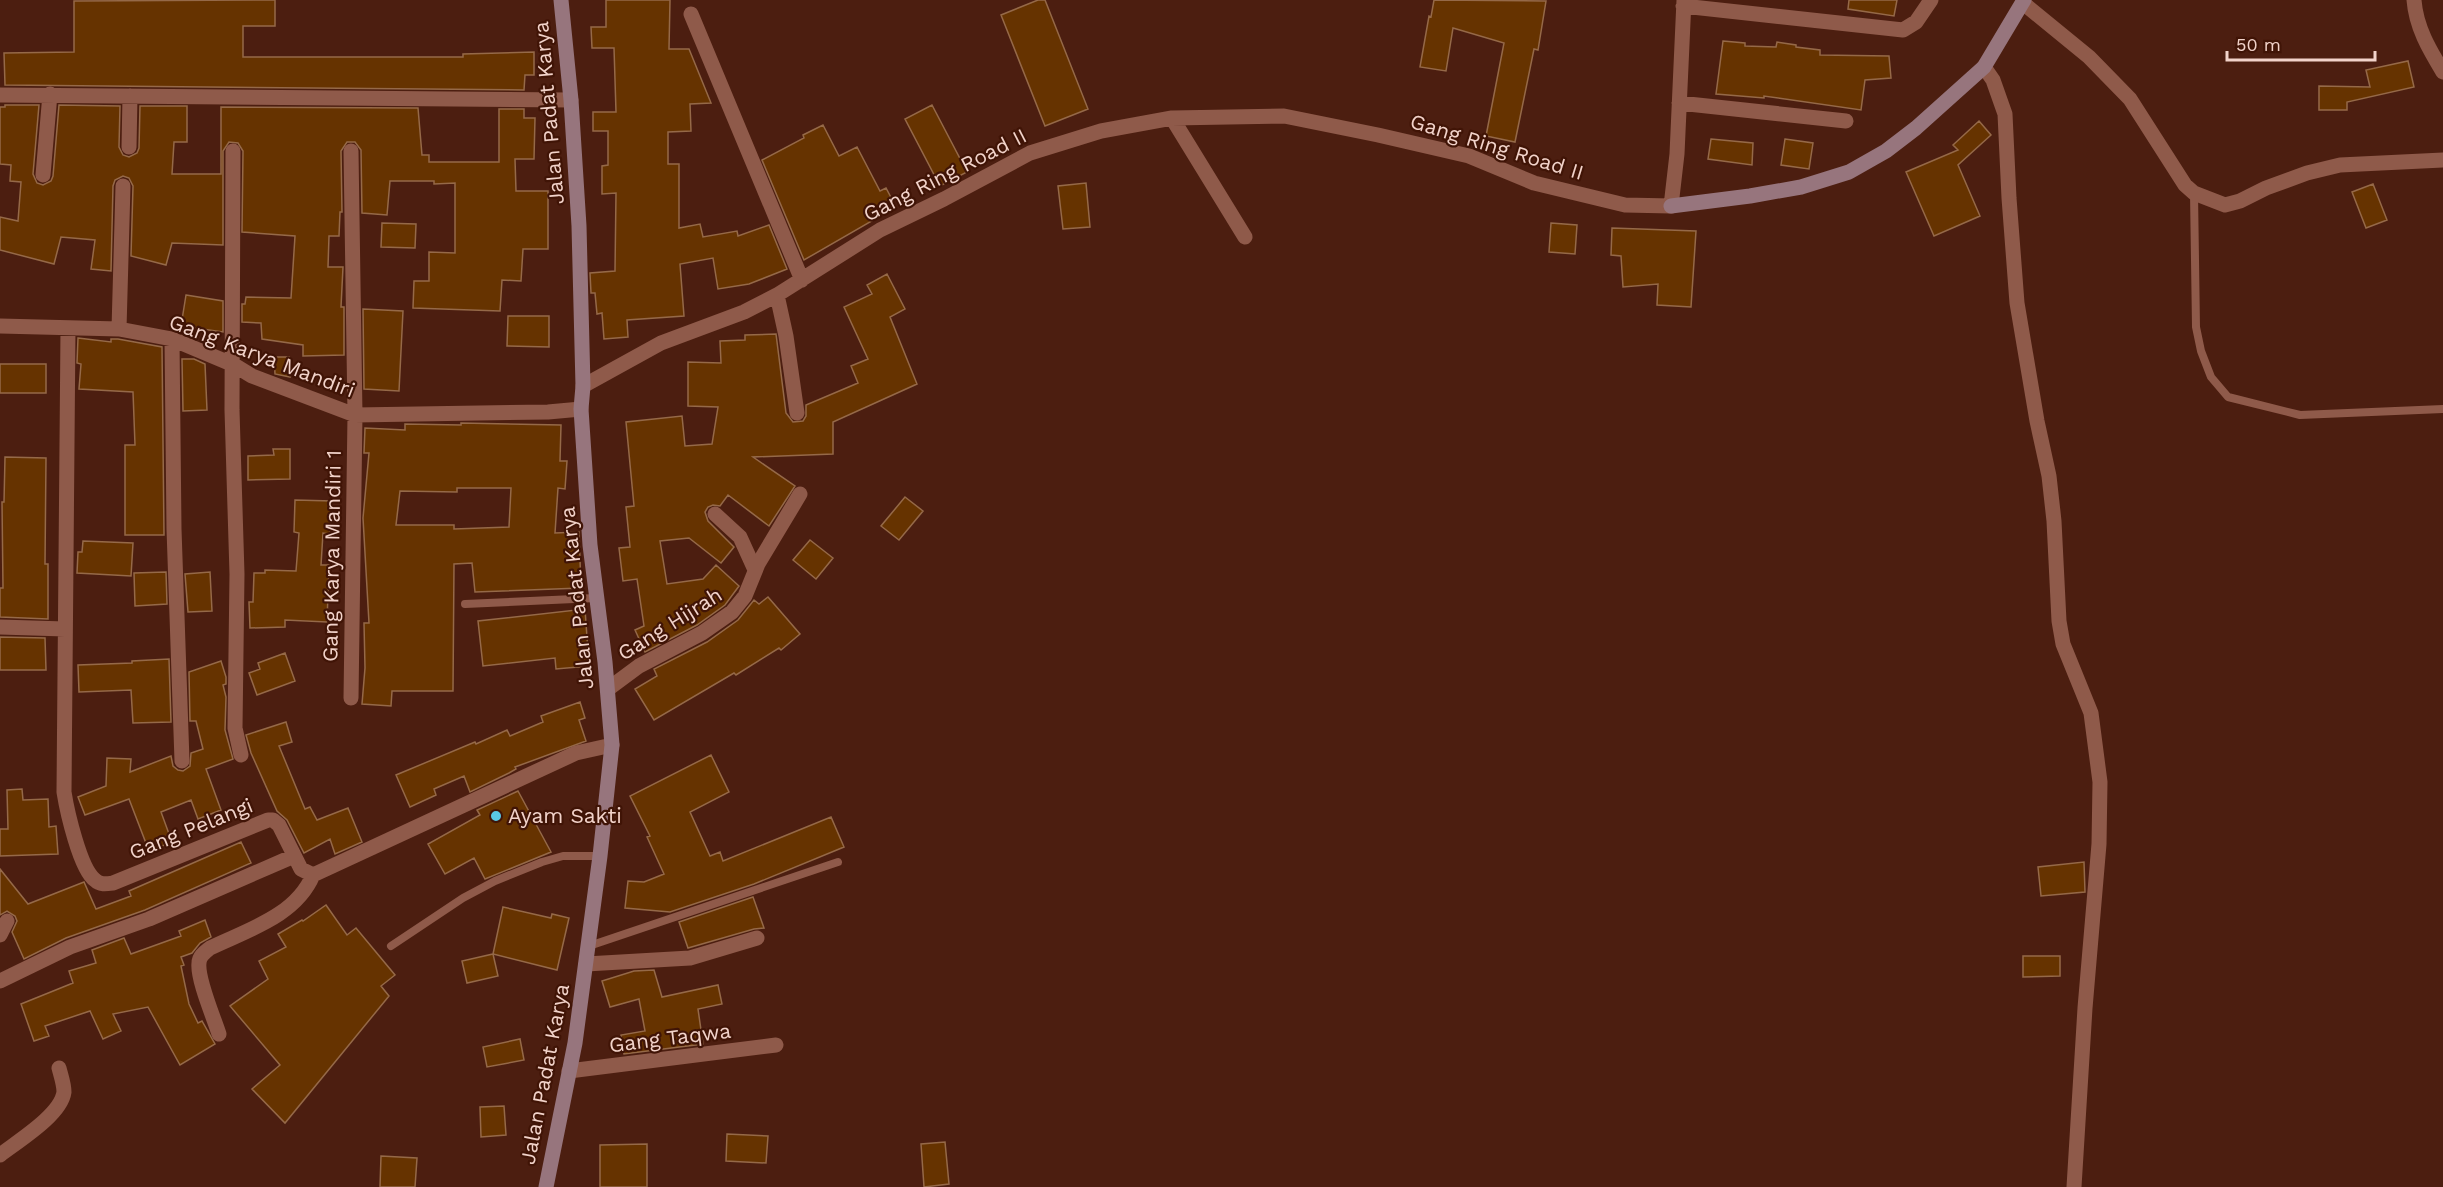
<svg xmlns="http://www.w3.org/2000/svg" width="2443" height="1187" viewBox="0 0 2443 1187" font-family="'Work Sans',sans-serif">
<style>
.building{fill:#630;stroke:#956948;stroke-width:1.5;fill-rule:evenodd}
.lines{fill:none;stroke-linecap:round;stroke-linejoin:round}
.lane{stroke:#8f5a4a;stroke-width:8}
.street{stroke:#8f5a4a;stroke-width:15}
.secondary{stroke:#97757d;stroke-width:15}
.poi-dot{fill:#59c8e5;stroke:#401406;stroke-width:2}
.labels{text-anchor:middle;stroke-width:4.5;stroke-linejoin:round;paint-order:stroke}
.street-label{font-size:21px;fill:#f2d3ca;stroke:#401406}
.poi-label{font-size:21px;fill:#f2d3ca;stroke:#401406;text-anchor:start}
</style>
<rect width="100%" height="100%" fill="#4c1e10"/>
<path class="building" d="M275 0V26H243V57H463V54L534 52V75H525L524 90 5 85 4 53 74 52V1Z
M606 0H670L669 49H689L711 103 690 104 691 131 668 132V164H679V228L700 224 703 237 737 231 738 236 769 225 787 269 749 284 718 289 713 258 680 264 684 316 627 320 628 337 604 339 602 313 597 314 595 293H591L590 273 615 271 616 193 602 194V166L608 165V131H593V112H616L614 48H592L591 27H606Z
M1038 0H1045L1088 109 1045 126 1001 15Z
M1434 0 1546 1 1538 50 1534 49 1515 142 1486 136 1504 43 1453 28 1446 71 1420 67 1429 16 1431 17Z
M1849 0H1897L1894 16 1848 9Z
M1723 41 1745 43V46L1776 47 1777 42 1796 45V47L1820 50V55L1889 56 1891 78 1865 80 1861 110 1764 96V98L1716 94Z
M2408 61 2414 87 2347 102V110H2319V86L2370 87 2366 70Z
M5 105H39L33 174 37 183 43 185 51 181 53 176 59 105 120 106 119 147 123 155 129 157 137 153 139 148 140 106H187V142H174L172 174H221V107L418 108 422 155H429V162H499V109H524V118H535L534 159H515L516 191H548V249H523L521 281 502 280 500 311 413 308 414 281H429V252L455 253V183L434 184V181H390L387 215 362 213 361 150 355 142H347L341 151 342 212H340L339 236H329L328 267H343L341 307H344V355L303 356V345L262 339 261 323 242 322V304H245L246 297 291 298 295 236 242 232 243 151 238 143 229 142 223 151V245L172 243 166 265 131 256 133 186 129 178 123 176 115 180 113 186 111 271 91 269 95 240 61 237 54 264 0 250V217L18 221 21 182 10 181 11 165 0 164V107H5Z
M932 105 967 172 940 186 905 119Z
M1979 121 1991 135 1958 165 1980 216 1934 236 1906 172 1958 150 1953 145Z
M823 125 839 156 857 147 880 191 886 188 896 207 804 260 762 160 804 138 803 135Z
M1711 139 1753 143 1752 165 1708 159Z
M1785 139 1813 143 1809 169 1781 165Z
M1086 183 1090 227 1063 229 1058 186Z
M2373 184 2387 220 2366 228 2352 192Z
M382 223 416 224 415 248 381 247Z
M1551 223 1577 225 1575 254 1549 252Z
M1612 228 1696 231 1691 307 1657 305 1658 284 1623 287 1621 256 1611 255Z
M887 274 905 309 890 317 917 384 833 422V454L753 457 795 486 769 526 728 495 720 506 713 505 708 507 705 512 708 521 734 547 721 563 689 538 660 541 667 584 703 579 716 565 739 586 725 605 697 625 645 652 635 630 644 626 637 579 623 581 619 548 630 547 626 507 634 506 626 422 682 416 685 446 712 444 718 407 688 406V362L721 363 720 341 745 340V335L776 334 786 413 793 422 803 421 806 416V405L858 383 851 366 868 359 844 307 872 294 867 285Z
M186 295 223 301V332L181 326Z
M363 309 403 311 399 391 364 389Z
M508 316H549V347L507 346Z
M78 338 111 342V339H118L162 347 164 535H125V445H135L133 392 79 389 81 364 77 363Z
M274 357H289L290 377 275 374Z
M182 359H194L205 364 207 410 183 411Z
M0 364H46V393H0Z
M461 423 561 425 560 461H567L565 489 558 488 555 533 579 532 581 588 475 592 472 563 454 564 453 691H392L391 706 362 704 365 668 364 623H369L363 518 369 453H364L365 428 405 430V424L461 425ZM457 488H511L509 527 454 529V525H396L400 491 457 492Z
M273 449H290V479L248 480V456L274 455Z
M5 457 46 458 45 564H48V619L0 617V588H3L2 502H4Z
M905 497 923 511 899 540 881 526Z
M295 500 332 501 330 534 323 533 321 565H329L327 622 285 620V627L250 628 249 602H253L254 573H265V570L296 571 299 533 294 532Z
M810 540 833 558 816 579 793 560Z
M83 541 133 543 131 576 77 573 78 552H82Z
M166 572 167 604 135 606 134 573Z
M210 572 212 611 188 612 185 574Z
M768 597 800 634 781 650 779 648 736 675 734 673 654 720 635 689 657 676 654 669 707 642 738 620 754 600 759 604Z
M585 609 589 666 556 669 555 658 483 666 478 621Z
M0 637 45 638 46 670H0Z
M285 653 295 681 257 695 249 673 260 669 258 663Z
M169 659 171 722 133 723 131 690 79 692 78 665 132 663V661Z
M221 661 226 677V684L223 685 226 697 225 730 233 759 206 769 221 810 198 819 191 800 161 812 172 842 149 851 129 799 85 815 78 797 106 786 107 758 131 759 130 772 171 756 173 766 178 770 183 771 190 766 191 753 203 749 196 721H190L189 672Z
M580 702 585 718 579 720 586 741 515 767 516 769 509 773 470 792 464 776 434 789 436 795 410 807 396 775 475 742 476 744 507 730 510 736 543 722 541 716Z
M286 722 292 742 279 746 305 809 310 807 317 820 348 808 362 842 335 854 330 839 304 853 287 820 277 811 251 753 246 735Z
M711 755 729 792 690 812 710 856 720 852 723 861 831 817 844 847 754 884 670 912 625 908 628 881 644 882 664 874 647 837 650 836 630 796Z
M22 789 23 800 48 799 49 827 56 826 58 854 0 856V829H8L7 790Z
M518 791 551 852 485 879 474 858 445 874 428 844 480 815 477 810Z
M241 842 251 863 145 910 66 938 24 959 12 932 17 921 15 916 7 911 0 915V869L28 904 84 882 96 909 131 896 129 891Z
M2084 862 2085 892 2041 896 2038 867Z
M753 897 764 928 754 929 688 948 679 922Z
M326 905 347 935 356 928 395 975 381 986 389 996 285 1123 252 1089 280 1065 230 1006 268 979 259 961 286 947 278 934 302 920 303 921Z
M503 907 551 918 552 914 569 918 557 970 493 954Z
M205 920 211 937 200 943 192 953 181 957 184 965 181 966 189 1004 198 1023 202 1021 215 1044 180 1065 148 1007 113 1014 121 1031 103 1039 90 1011 45 1026 49 1036 34 1041 21 1004 73 983 69 971 96 963 92 950 124 938 131 954 181 936 179 931Z
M493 954 498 976 467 983 462 961Z
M2023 956H2060V976L2023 977Z
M654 970 662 997 718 985 722 1004 698 1009 703 1044 624 1054 621 1035 645 1031 639 999 610 1007 602 981 634 971Z
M520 1039 524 1060 487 1067 483 1047Z
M504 1106 506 1135 481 1137 480 1107Z
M727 1134 768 1136 766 1163 726 1161Z
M945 1142 949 1184 924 1187 921 1144Z
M647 1144V1187H600V1145Z
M381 1156 417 1158 415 1187H380Z"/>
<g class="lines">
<path class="lane" d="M2194 193 2196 327 2201 351 2211 377 2228 397 2300 415 2443 409
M465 604 596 598
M391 946 463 898 495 881 542 862 563 856H600
M589 946 838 862"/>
<path class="street" d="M2414 0C2416 27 2429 49 2443 72
M2023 3 2089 57 2130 99 2185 185 2194 193 2225 205 2240 201 2266 188 2307 173 2340 165 2443 160
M1683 6 1903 30 1916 22 1931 0
M691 14 802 280
M1984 67 1993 80 2005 114 2009 198 2017 303 2037 421 2049 476 2054 521 2059 621 2063 644 2091 713 2100 782 2099 844 2085 1008 2074 1187
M0 95 571 100
M1679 103 1846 121
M1172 118 1245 237
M129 147 130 96
M233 151 232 410 237 574 235 728 241 755
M351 151 355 415 351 698
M43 175 50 94
M777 295 786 336 797 413
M0 326 119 329 172 339 234 365 252 376 355 415 548 412 581 409
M68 328 64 792C67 811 80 869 95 880 100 885 106 884 113 883L268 820H273L279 825 301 869 313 875 576 753 612 745
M119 329 123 186
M172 339 174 529 182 761
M583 386 661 343 744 312 777 295 880 230 944 199 1030 153 1101 131 1172 118 1284 116 1378 135 1469 156 1534 183 1625 205 1671 206 1677 154 1684 0
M715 514 740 537 755 570
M0 627 65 629
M608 689 639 666 702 633 732 612 745 596 758 564 800 494
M0 935 7 921
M586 964 690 958 757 938
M0 981 70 947 149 919 294 856
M219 1034C214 1018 197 979 199 963 199 956 205 952 210 948 247 930 296 916 313 875
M569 1071 776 1045
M0 1155C18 1141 61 1115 64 1092 64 1084 61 1076 59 1068"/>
<path class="secondary" d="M1671 206 1750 196 1801 187 1849 172 1886 151 1916 128 1984 67 2024 0
M546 1187 575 1043 600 856 612 745 605 662 590 545 581 409 583 386 579 226 571 100 561 0"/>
</g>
<circle class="poi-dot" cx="496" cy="816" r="6"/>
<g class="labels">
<g class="street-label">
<text transform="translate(549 113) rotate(-95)" y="7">Jalan Padat Karya</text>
<text transform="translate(1497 147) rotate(17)" y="7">Gang Ring Road II</text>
<text transform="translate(945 175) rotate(-27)" y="7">Gang Ring Road II</text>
<text transform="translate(262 356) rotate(21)" y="7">Gang Karya Mandiri</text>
<text transform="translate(332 556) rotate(-89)" y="7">Gang Karya Mandiri 1</text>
<text transform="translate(577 598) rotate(-96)" y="7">Jalan Padat Karya</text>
<text transform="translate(670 624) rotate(-32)" y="7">Gang Hijrah</text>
<text transform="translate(191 829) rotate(-22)" y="7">Gang Pelangi</text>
<text transform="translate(670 1038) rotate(-7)" y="7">Gang Taqwa</text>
<text transform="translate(545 1074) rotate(-79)" y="7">Jalan Padat Karya</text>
</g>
<g class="poi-label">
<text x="508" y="823">Ayam Sakti</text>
</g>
</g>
<path d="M2227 51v9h148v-9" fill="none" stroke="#f2d3ca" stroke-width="3"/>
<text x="2236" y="51" font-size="18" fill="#f2d3ca" stroke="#401406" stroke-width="4.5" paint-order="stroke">50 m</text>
</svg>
